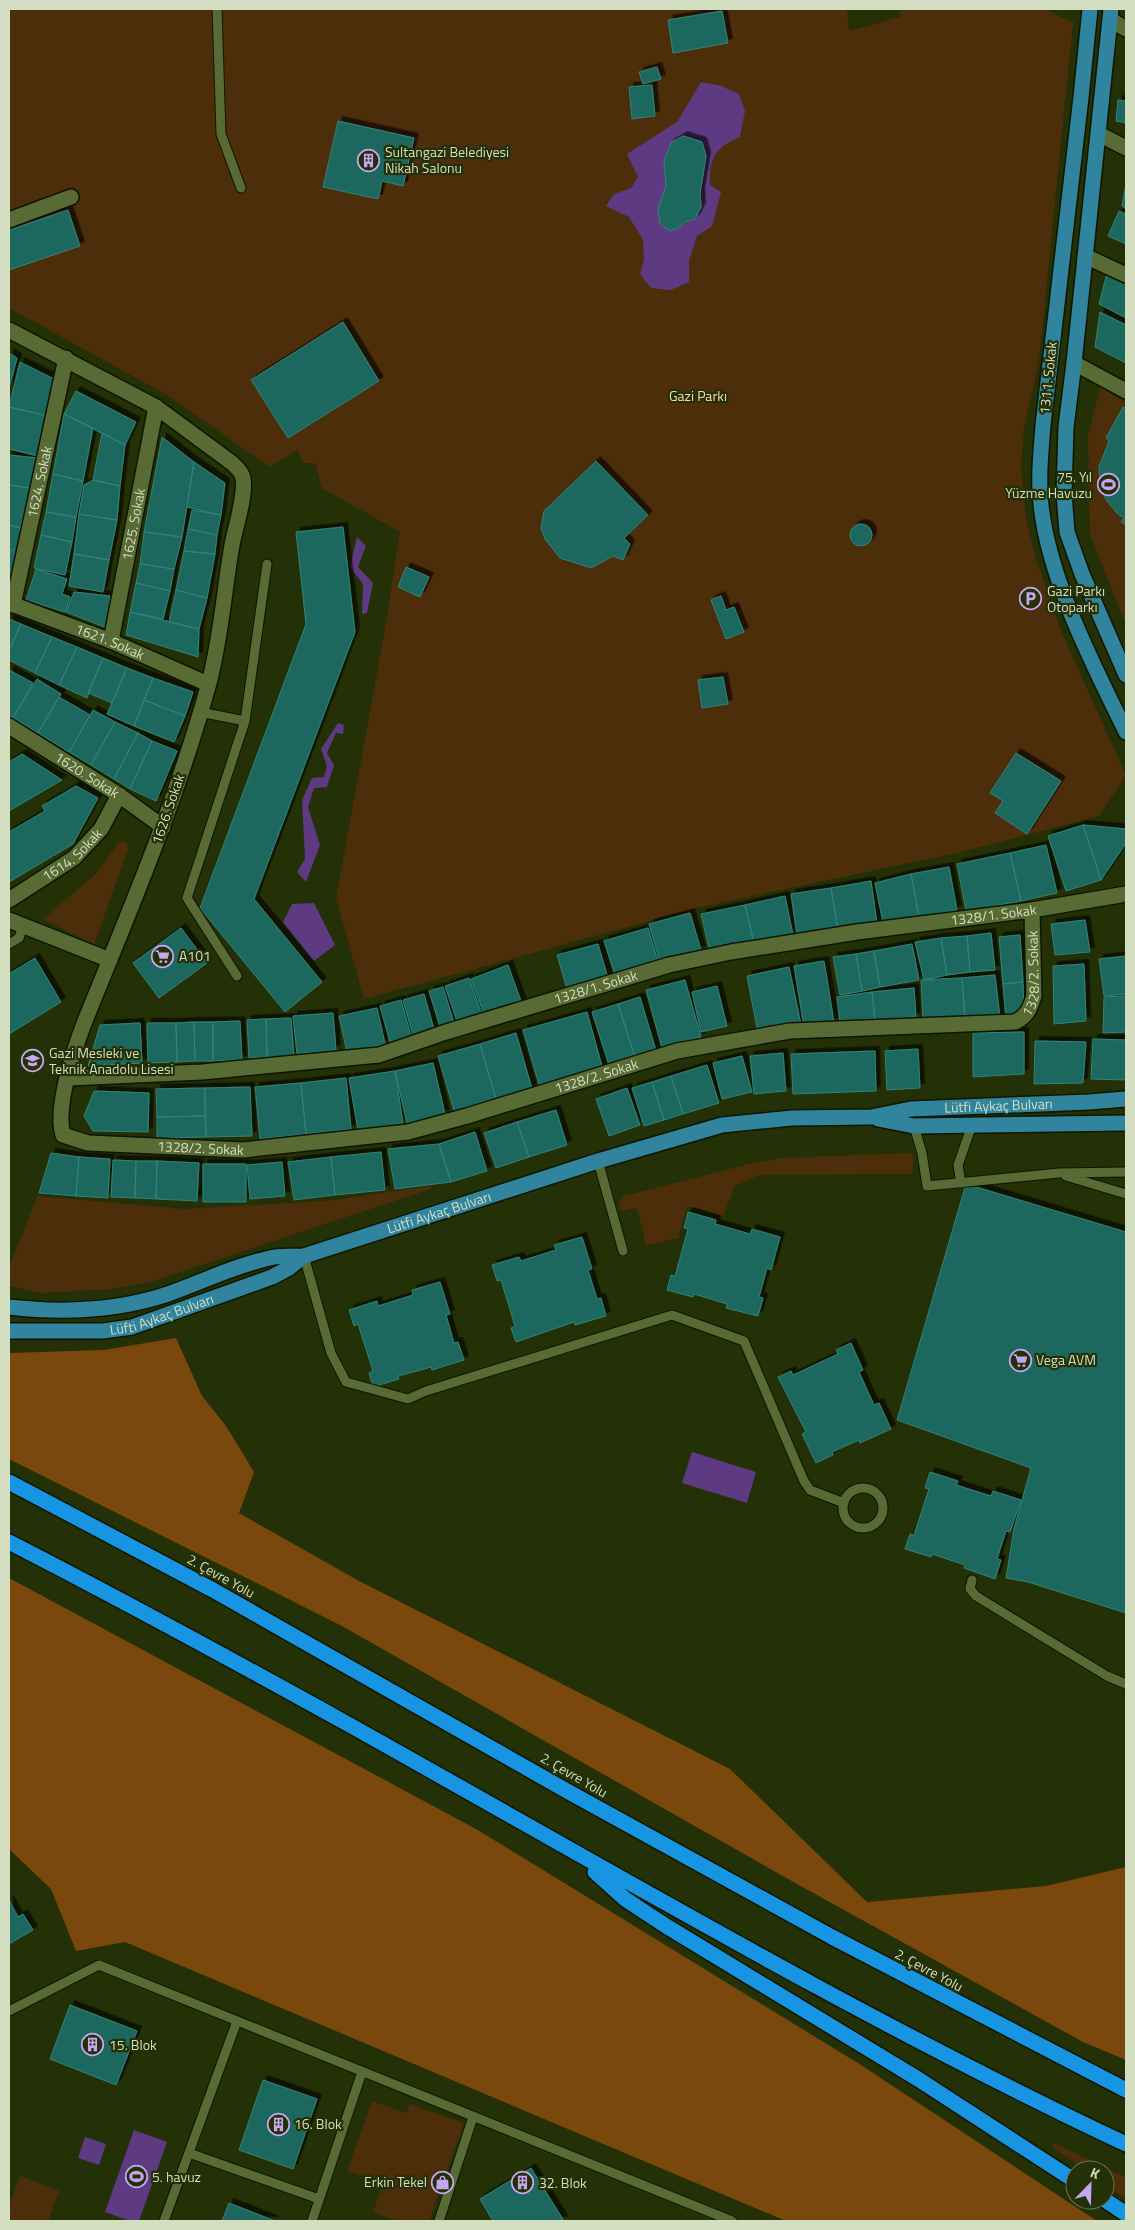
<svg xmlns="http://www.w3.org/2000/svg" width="1135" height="2230" viewBox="0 0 1135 2230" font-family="'Titillium Web',sans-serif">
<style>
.green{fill:#4d2e0b}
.forest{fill:#7a480c}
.water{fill:#5d3a82;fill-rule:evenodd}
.building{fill:#1e685f;stroke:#318379;filter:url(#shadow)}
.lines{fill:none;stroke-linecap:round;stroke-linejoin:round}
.lane-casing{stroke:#0f1600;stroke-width:11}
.street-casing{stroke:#0f1600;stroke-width:18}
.primary-casing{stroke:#0f1600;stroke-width:18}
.highway-casing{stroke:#0f1600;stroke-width:18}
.lane{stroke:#596b35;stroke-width:9}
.street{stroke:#596b35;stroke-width:15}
.primary{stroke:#31849d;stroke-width:15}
.highway{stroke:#1794e2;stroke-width:15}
.labels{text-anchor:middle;stroke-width:4.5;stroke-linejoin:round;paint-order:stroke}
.poi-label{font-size:14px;fill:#d4dfc2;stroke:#243006;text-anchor:start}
.street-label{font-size:14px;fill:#d4dfc2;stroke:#243006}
.park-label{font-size:14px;fill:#fed9b8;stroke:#243006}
</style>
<defs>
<filter id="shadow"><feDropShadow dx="4.5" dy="-4.5" stdDeviation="0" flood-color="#0009"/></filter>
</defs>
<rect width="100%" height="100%" fill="#243006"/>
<path class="green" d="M9 9H847L849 31 900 17 899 9H1045L1073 23 1039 361 1024 428 1021 467 1026 520 1036 559 1062 633 1126 775 1099 816 961 852 701 907 364 999 336 898 385 629 400 532 322 488 315 463H304L297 450 270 467 167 395 9 308Z
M1100 387 1126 403V626L1090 534 1088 436Z
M122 841H125L129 846 94 945 43 919 98 872 118 843Z
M910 1153 914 1159 912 1174 759 1175 735 1186 723 1216 687 1206 678 1238 646 1246 638 1210 633 1208 621 1211 619 1203 624 1196 749 1164 781 1158Z
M430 1186 431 1189 150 1282 111 1289 42 1293 9 1286V1268L37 1196 185 1209 336 1200Z
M372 2101 407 2113 410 2104 464 2123 429 2221H398L373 2212 383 2183 347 2171Z
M1054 2143 1126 2177V2199L1105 2184V2170H1085L1052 2147Z
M20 2176 59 2191 48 2221H9V2206Z"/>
<path class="forest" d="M176 1338 202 1396 226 1426 254 1472 239 1513 359 1581 730 1769 867 1902 1046 1886 1126 1867V2060L1083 2042 797 1884 340 1625 9 1459V1353L104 1350Z
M9 1578 476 1829 861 2065 1097 2221H786L125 1942 76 1951 51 1889 9 1849Z"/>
<path class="water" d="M701 82 721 86 739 94 745 111 740 137C715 147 709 159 710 185L721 192 712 226 697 236 689 260V282L671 290 651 288 640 274 644 260 643 240 629 217 606 206 614 194 631 188 638 177 627 154 677 122ZM683 136 702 142 701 207 695 219 670 231 666 185 671 143Z
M357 537 366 546 358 567 373 583 367 613 362 614 363 584 350 567Z
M338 723 344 725 343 734 336 733 327 753 334 765 327 787 314 788 308 807 320 845 306 882 297 872 305 859 302 800 312 778 324 777 327 766 321 749Z
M314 903 335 945 314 961 283 922 292 904Z
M692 1452 756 1472 747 1503 682 1483Z
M134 2130 167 2142 139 2221H130L105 2212Z
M85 2137 106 2144 99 2165 78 2158Z"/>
<path class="building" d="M722 11 728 43 673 53 668 20Z
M657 67 661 79 643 84 639 72Z
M652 85 655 116 632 119 629 87Z
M1118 100 1126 101V123L1116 121Z
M338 121 414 138 403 186 382 181 378 199 323 187Z
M683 136 702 142 706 156 700 193 701 207 695 219 686 222 676 229 670 231 660 224 658 209 666 185 664 161 671 143Z
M1126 184V209L1122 206Z
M68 210 80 246 9 270V230Z
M1119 211 1126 214V244L1108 236Z
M1107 273 1126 283V318L1099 304Z
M1100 312 1126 325V363L1095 347Z
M343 322 379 381 288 438 251 380Z
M9 353 17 358 9 388Z
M20 362 56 380 48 416 9 407Z
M76 391 136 422 125 445 64 414Z
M9 407 48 416 38 456 9 449Z
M1123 407 1126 409V525L1121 522 1124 518 1117 513 1106 500 1100 484 1099 467 1109 441 1106 438Z
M64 414 93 428 83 481 53 474Z
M102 433 125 445 120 486 93 480Z
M162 437 194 462 182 537 144 532Z
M9 455 37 458 30 488 9 485Z
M596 461 648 515 624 538 630 544 623 560 613 556 591 568 560 558 545 539 541 528 544 511Z
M194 462 225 483 221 515 187 507Z
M53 474 83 481 76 517 46 512Z
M93 480 120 486 117 520 79 514 84 485Z
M9 485 30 488 20 528 9 525Z
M192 510 221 515 217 535 188 529Z
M46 512 76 517 72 542 41 535Z
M79 514 117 520 109 560 74 554Z
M850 535a11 11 0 1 1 22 0a11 11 0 1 1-22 0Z
M9 525 20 528 18 551 9 549Z
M343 527 355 632 254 899 322 982 285 1012 200 908 306 624 296 532Z
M188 529 217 535 215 554 184 551Z
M144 532 182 537 174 569 140 564Z
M41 535 72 542 65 575 34 568Z
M9 550 20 554 9 588Z
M184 551 215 554 207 598 176 590Z
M74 554 109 560 103 592 69 586Z
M140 564 174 569 170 591 136 583Z
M406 567 429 577 420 597 398 587Z
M36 569 67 579 62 594 70 597 65 612 26 600Z
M136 583 170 591 163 619 130 612Z
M176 590 207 598 199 629 169 622Z
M74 592 110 596 107 628 66 612Z
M721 596 726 610 734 607 744 632 726 639 711 600Z
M130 612 199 629 198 657 126 635Z
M9 619 21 624 9 651Z
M21 624 52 637 35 673 9 660V651Z
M52 637 77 647 59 685 35 673Z
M77 647 103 658 87 698 59 685Z
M103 658 127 668 112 703 88 693Z
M127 668 153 678 134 726 107 714Z
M9 670 33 683 13 718 9 715Z
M723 677 728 704 702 708 698 680Z
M153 678 193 692 185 716 144 700Z
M37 679 61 694 38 733 13 718Z
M59 697 90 715 69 752 38 733Z
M144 700 185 716 174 742 134 726Z
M93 710 115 722 91 765 69 752Z
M115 722 138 733 114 779 91 765Z
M138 733 152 741 130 789 114 779Z
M152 741 177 751 156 801 130 789Z
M1016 753 1061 781 1027 834 995 813 1003 801 990 793Z
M22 754 62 780 9 811V762Z
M76 786 98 798 73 844 9 882V832L45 811 42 806Z
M1083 825 1126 829V843L1101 880Z
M1083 825 1101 880 1066 891 1048 836Z
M1046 845 1057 893 1021 901 1010 853Z
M1010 853 1021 901 966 911 957 864Z
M949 867 957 910 919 917 911 874Z
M911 874 919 917 883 922 875 883Z
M871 881 877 923 838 930 831 888Z
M831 888 838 930 797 935 791 894Z
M785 896 793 935 754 943 745 905Z
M745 905 754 943 710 953 701 914Z
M690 913 701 950 660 962 649 924Z
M1085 920 1090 952 1055 955 1051 924Z
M181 928 207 963 159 998 133 963Z
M648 928 659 965 616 978 604 941Z
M991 933 995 970 970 972 967 936Z
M1020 935 1023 982 1003 984 999 937Z
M967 936 970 972 947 975 941 938Z
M941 938 947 975 924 980 915 942Z
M598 944 608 978 567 989 557 955Z
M912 944 919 980 880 987 874 951Z
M874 951 880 987 862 991 856 954Z
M856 954 862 991 840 995 833 957Z
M1126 956V994L1104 996 1099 959Z
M35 958 61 1002 9 1034V974Z
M824 961 834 1022 804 1027 794 966Z
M1084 964 1086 1021 1054 1024 1053 966Z
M508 965 522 1004 485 1017 471 979Z
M789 967 801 1025 758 1033 747 976Z
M995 975 1000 1018 965 1019 962 978Z
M469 978 482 1015 458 1024 445 986Z
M962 978 965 1019 923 1020 921 980Z
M685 980 701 1037 662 1048 646 990Z
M1023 982 1024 1011 1006 1018 1003 984Z
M717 986 727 1026 701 1032 692 992Z
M443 987 455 1026 441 1030 429 991Z
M914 988 916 1017 875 1021 872 992Z
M872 992 875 1021 840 1023 837 997Z
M424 994 434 1029 413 1035 403 1000Z
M1126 996V1032L1103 1033 1104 997Z
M640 997 657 1054 636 1060 618 1004Z
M401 1000 411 1036 390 1042 380 1006Z
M618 1004 636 1060 610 1068 592 1012Z
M377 1008 385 1044 347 1052 339 1016Z
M587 1012 603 1070 540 1088 523 1030Z
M333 1013 336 1050 297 1054 293 1016Z
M291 1018 294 1056 267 1057 266 1019Z
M266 1019 267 1057 249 1058 247 1020Z
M240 1021 242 1060 213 1061V1022Z
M194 1022 195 1061 177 1062 176 1023Z
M194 1022H213V1061H195Z
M140 1023 142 1063 88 1066 100 1025Z
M147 1023H176L177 1062 148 1063Z
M1024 1032V1074L973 1077V1033Z
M516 1033 532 1089 496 1099 480 1044Z
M1093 1039 1126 1040V1080L1091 1079Z
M1035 1041 1086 1042 1083 1083 1034 1084Z
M480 1044 496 1099 454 1111 438 1056Z
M918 1049 920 1088 887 1090 885 1051Z
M875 1051 876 1091 793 1094 791 1054Z
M783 1053 786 1091 754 1094 750 1056Z
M742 1056 752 1092 722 1099 713 1063Z
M433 1063 445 1114 407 1123 395 1071Z
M707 1065 719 1103 683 1114 671 1076Z
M395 1071 403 1123 358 1130 349 1078Z
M671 1076 683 1114 664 1120 652 1082Z
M346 1078 351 1129 306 1134 301 1083Z
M652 1082 664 1120 644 1126 632 1088Z
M301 1083 306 1134 260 1139 255 1087Z
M250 1087 252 1136 206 1137 205 1088Z
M205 1088V1116L157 1117 156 1089Z
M627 1088 640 1125 609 1136 596 1099Z
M94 1091 149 1093 148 1132 93 1131 84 1116Z
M556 1110 567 1145 529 1157 517 1122Z
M205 1116 206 1137 157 1138V1117Z
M517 1122 529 1157 496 1168 484 1133Z
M475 1132 487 1171 451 1182 439 1144Z
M439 1144 451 1182 395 1189 388 1149Z
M381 1152 385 1190 335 1195 331 1157Z
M51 1153 79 1157 76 1196 39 1193Z
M79 1157 110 1159 108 1198 76 1196Z
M331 1157 335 1195 294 1200 288 1162Z
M113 1160 136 1161 135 1198 111 1197Z
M136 1161H157L156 1199 135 1198Z
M157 1161 199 1163 197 1201 156 1199Z
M282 1162 285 1196 250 1199 247 1165Z
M203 1164H246V1202H203Z
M966 1184 1126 1232V1613L1028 1582 1006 1578 1014 1529 1031 1468 897 1420Z
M688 1212 716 1220 715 1224 750 1234 752 1229 780 1237 771 1270 767 1268 759 1297 763 1298 758 1316 726 1308 727 1304 694 1294 693 1297 667 1290 671 1275 675 1276 688 1229 684 1228Z
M582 1237 592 1269 588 1270 597 1299 601 1298 606 1316 575 1325 574 1322 516 1342 511 1328 515 1326 501 1280 497 1281 492 1265 519 1257 521 1261 556 1250 554 1245Z
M440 1282 450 1314 446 1315 454 1343 458 1342 464 1360 432 1370 431 1367 421 1370 398 1376 399 1379 373 1387 369 1373 373 1371 358 1324 354 1326 349 1310 377 1301 378 1306 413 1295 412 1290Z
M851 1343 863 1370 859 1372 874 1405 879 1403 891 1429 860 1443 859 1440 832 1452 833 1455 816 1463 802 1434 806 1432 778 1377 791 1371 793 1375 838 1354 836 1350Z
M930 1472 958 1481 956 1485 991 1496 993 1491 1021 1500 1010 1532 1006 1531 997 1559 1001 1560 995 1579 964 1568 965 1565 932 1554 931 1557 905 1549 910 1534 914 1535 929 1489 925 1488Z
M9 1900 18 1917 23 1914 33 1930 9 1944Z
M70 2005 137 2031 116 2085 50 2059Z
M263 2080 317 2099 293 2169 239 2150Z
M531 2168 564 2221H493L480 2199Z
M229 2203 275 2221H222Z"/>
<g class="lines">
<defs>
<path id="lane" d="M217 9 221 134 241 188
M200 712 245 721
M9 944 19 938 23 926
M237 976 187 898 245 721 267 564
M914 1126 922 1153 927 1186 1059 1173 1126 1172
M598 1161 623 1251
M1066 1176 1126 1194
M961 1183 958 1165 972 1125
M304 1256 331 1353 346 1382 408 1399 426 1391 672 1315 744 1341 804 1481 810 1490 844 1503
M843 1508a20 20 0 1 1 40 0a20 20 0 1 1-40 0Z
M972 1580 970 1589 976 1596 1107 1676 1126 1684
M9 2011 99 1965 732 2221
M189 2153 319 2199
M164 2221 237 2021
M312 2221 362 2072
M439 2221 473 2117"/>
<g id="street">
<path d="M1111 20 1126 29"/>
<path d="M1099 134 1126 148"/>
<path d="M9 220 71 197"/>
<path d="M1085 256 1126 275"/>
<path id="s1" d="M9 330 156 407 232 463C236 467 240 470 242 475 248 490 235 528 232 545 224 591 221 638 209 683 178 796 133 903 89 1011 77 1040 54 1105 63 1135L88 1143 243 1150 408 1132 467 1116 677 1051 790 1031 1015 1022C1027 1016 1030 1009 1034 996L1032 910"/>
<path d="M1074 363 1126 391"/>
<path id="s2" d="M9 603 111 641 208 684"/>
<path id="s3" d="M13 605 66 358"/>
<path id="s4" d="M111 641 156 407"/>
<path id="s5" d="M9 726 119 795 163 827"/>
<path id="s6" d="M9 900 74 858 101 829 119 795"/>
<path d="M9 920 110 960"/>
<path id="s7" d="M68 1078 202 1072 379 1055 446 1032 669 965 731 952 857 932 1032 910 1126 894"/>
</g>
<g id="primary">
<path d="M1090 9 1081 97 1043 425C1041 452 1038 478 1041 505 1049 580 1093 664 1126 732"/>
<path d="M1111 9 1074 363 1066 427 1064 493 1067 532 1082 574 1126 675"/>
<path d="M878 1119 914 1126 1126 1123"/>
<path id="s8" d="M9 1307C61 1313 115 1311 165 1295 200 1283 233 1266 270 1258 280 1255 293 1257 304 1256L598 1161 722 1125 792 1118 871 1117 911 1109 1089 1102 1126 1099"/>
<path id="s9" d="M9 1331H103L132 1327 272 1277 289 1268 304 1256"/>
</g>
<path id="highway" d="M9 1482 213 1590 567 1791 832 1937 1126 2090
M9 1542C122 1600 234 1661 346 1723 604 1867 858 2018 1126 2144
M595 1872 625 1899 666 1926 918 2079 1075 2181
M1105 2200 1126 2214"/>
</defs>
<use href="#lane" class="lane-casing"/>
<use href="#street" class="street-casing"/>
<use href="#primary" class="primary-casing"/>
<use href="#highway" class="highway-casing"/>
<use href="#lane" class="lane"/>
<use href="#street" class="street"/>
<use href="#primary" class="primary"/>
<use href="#highway" class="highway"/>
</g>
<defs>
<symbol id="building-ring" viewBox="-11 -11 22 22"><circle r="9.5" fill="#243006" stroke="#c6a6f0" stroke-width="1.5"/><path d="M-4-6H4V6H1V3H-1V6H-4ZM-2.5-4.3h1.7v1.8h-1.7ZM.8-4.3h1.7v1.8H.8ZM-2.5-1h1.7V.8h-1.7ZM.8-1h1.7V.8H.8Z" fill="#c6a6f0"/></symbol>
<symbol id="stadium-ring" viewBox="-11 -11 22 22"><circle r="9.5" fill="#243006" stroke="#c6a6f0" stroke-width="1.5"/><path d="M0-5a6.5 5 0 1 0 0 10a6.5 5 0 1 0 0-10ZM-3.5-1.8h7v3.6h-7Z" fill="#c6a6f0"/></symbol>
<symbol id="parking-ring" viewBox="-11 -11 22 22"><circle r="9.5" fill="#243006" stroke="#c6a6f0" stroke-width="1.5"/><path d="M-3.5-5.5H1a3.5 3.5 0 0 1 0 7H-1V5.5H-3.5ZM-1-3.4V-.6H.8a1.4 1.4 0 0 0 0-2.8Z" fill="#c6a6f0"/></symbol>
<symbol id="supermarket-ring" viewBox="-11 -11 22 22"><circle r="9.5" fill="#243006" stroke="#c6a6f0" stroke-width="1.5"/><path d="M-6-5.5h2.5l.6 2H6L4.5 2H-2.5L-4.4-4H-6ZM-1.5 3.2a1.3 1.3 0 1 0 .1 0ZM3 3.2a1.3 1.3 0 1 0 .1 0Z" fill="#c6a6f0"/></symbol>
<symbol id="school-ring" viewBox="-11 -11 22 22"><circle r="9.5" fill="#243006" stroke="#c6a6f0" stroke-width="1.5"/><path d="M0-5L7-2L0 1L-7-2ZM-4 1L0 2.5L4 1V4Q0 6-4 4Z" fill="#c6a6f0"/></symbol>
<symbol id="shop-ring" viewBox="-11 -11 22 22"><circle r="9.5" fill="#243006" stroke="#c6a6f0" stroke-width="1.5"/><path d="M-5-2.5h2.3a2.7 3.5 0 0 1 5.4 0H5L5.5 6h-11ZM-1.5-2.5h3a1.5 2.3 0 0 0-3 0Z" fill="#c6a6f0"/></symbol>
</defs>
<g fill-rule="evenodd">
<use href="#building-ring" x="356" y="148" width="25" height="25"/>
<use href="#stadium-ring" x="1096" y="472" width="25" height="25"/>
<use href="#parking-ring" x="1018" y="586" width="25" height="25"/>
<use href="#supermarket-ring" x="150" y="944" width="25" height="25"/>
<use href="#school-ring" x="20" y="1048" width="25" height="25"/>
<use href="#supermarket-ring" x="1008" y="1348" width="25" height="25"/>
<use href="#building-ring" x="80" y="2032" width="25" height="25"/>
<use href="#building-ring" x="266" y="2112" width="25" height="25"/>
<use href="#stadium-ring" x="124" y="2164" width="25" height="25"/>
<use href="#shop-ring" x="430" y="2170" width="25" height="25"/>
<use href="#building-ring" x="510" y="2170" width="25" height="25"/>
</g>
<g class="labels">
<g class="poi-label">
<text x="385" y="157">Sultangazi Belediyesi<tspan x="385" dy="16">Nikah Salonu</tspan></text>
<text x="1092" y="482" text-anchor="end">75. Yıl<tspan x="1092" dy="16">Yüzme Havuzu</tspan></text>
<text x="1047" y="596">Gazi Parkı<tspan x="1047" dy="16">Otoparkı</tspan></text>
<text x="179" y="961">A101</text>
<text x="49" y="1058">Gazi Mesleki ve<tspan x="49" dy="16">Teknik Anadolu Lisesi</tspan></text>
<text x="1036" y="1365">Vega AVM</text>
<text x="109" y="2050">15. Blok</text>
<text x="294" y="2129">16. Blok</text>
<text x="152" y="2182">5. havuz</text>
<text x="427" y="2187" text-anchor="end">Erkin Tekel</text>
<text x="539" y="2188">32. Blok</text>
</g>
<g class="street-label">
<text transform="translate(1048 378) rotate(-84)" y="5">1311. Sokak</text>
<text dy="5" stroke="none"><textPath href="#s3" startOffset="126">1624. Sokak</textPath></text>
<text dy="5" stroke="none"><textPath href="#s4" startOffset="119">1625. Sokak</textPath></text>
<text dy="5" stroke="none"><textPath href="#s2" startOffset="108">1621. Sokak</textPath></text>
<text dy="5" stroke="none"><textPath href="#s5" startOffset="92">1620. Sokak</textPath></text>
<text transform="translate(168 809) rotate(-71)" y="5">1626. Sokak</text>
<text dy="5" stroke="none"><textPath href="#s6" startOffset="78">1614. Sokak</textPath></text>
<text dy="5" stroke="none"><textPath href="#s7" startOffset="944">1328/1. Sokak</textPath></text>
<text dy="5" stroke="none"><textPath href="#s1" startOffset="1989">1328/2. Sokak</textPath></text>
<text dy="5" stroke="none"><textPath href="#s7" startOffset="539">1328/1. Sokak</textPath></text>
<text dy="5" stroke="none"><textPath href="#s1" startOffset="1509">1328/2. Sokak</textPath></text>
<text dy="5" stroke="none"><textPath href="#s8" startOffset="1019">Lütfi Aykaç Bulvarı</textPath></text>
<text dy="5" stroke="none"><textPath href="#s1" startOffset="1104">1328/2. Sokak</textPath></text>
<text dy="5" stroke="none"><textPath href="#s8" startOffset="445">Lütfi Aykaç Bulvarı</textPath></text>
<text dy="5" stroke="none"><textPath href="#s9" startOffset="155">Lüfti Aykaç Bulvarı</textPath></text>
<text transform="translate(221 1576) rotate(29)" y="5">2. Çevre Yolu</text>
<text transform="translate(574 1775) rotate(30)" y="5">2. Çevre Yolu</text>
<text transform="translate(929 1970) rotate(28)" y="5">2. Çevre Yolu</text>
</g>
<g class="park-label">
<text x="698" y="401">Gazi Parkı</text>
</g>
</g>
<rect width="1135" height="2230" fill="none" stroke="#d4dfc2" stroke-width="20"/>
<g transform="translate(1090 2185) rotate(23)"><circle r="24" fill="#243006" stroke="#6a7651"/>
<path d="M0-4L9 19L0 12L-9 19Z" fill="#c6a6f0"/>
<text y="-8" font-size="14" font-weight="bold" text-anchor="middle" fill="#d4dfc2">K</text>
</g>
</svg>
